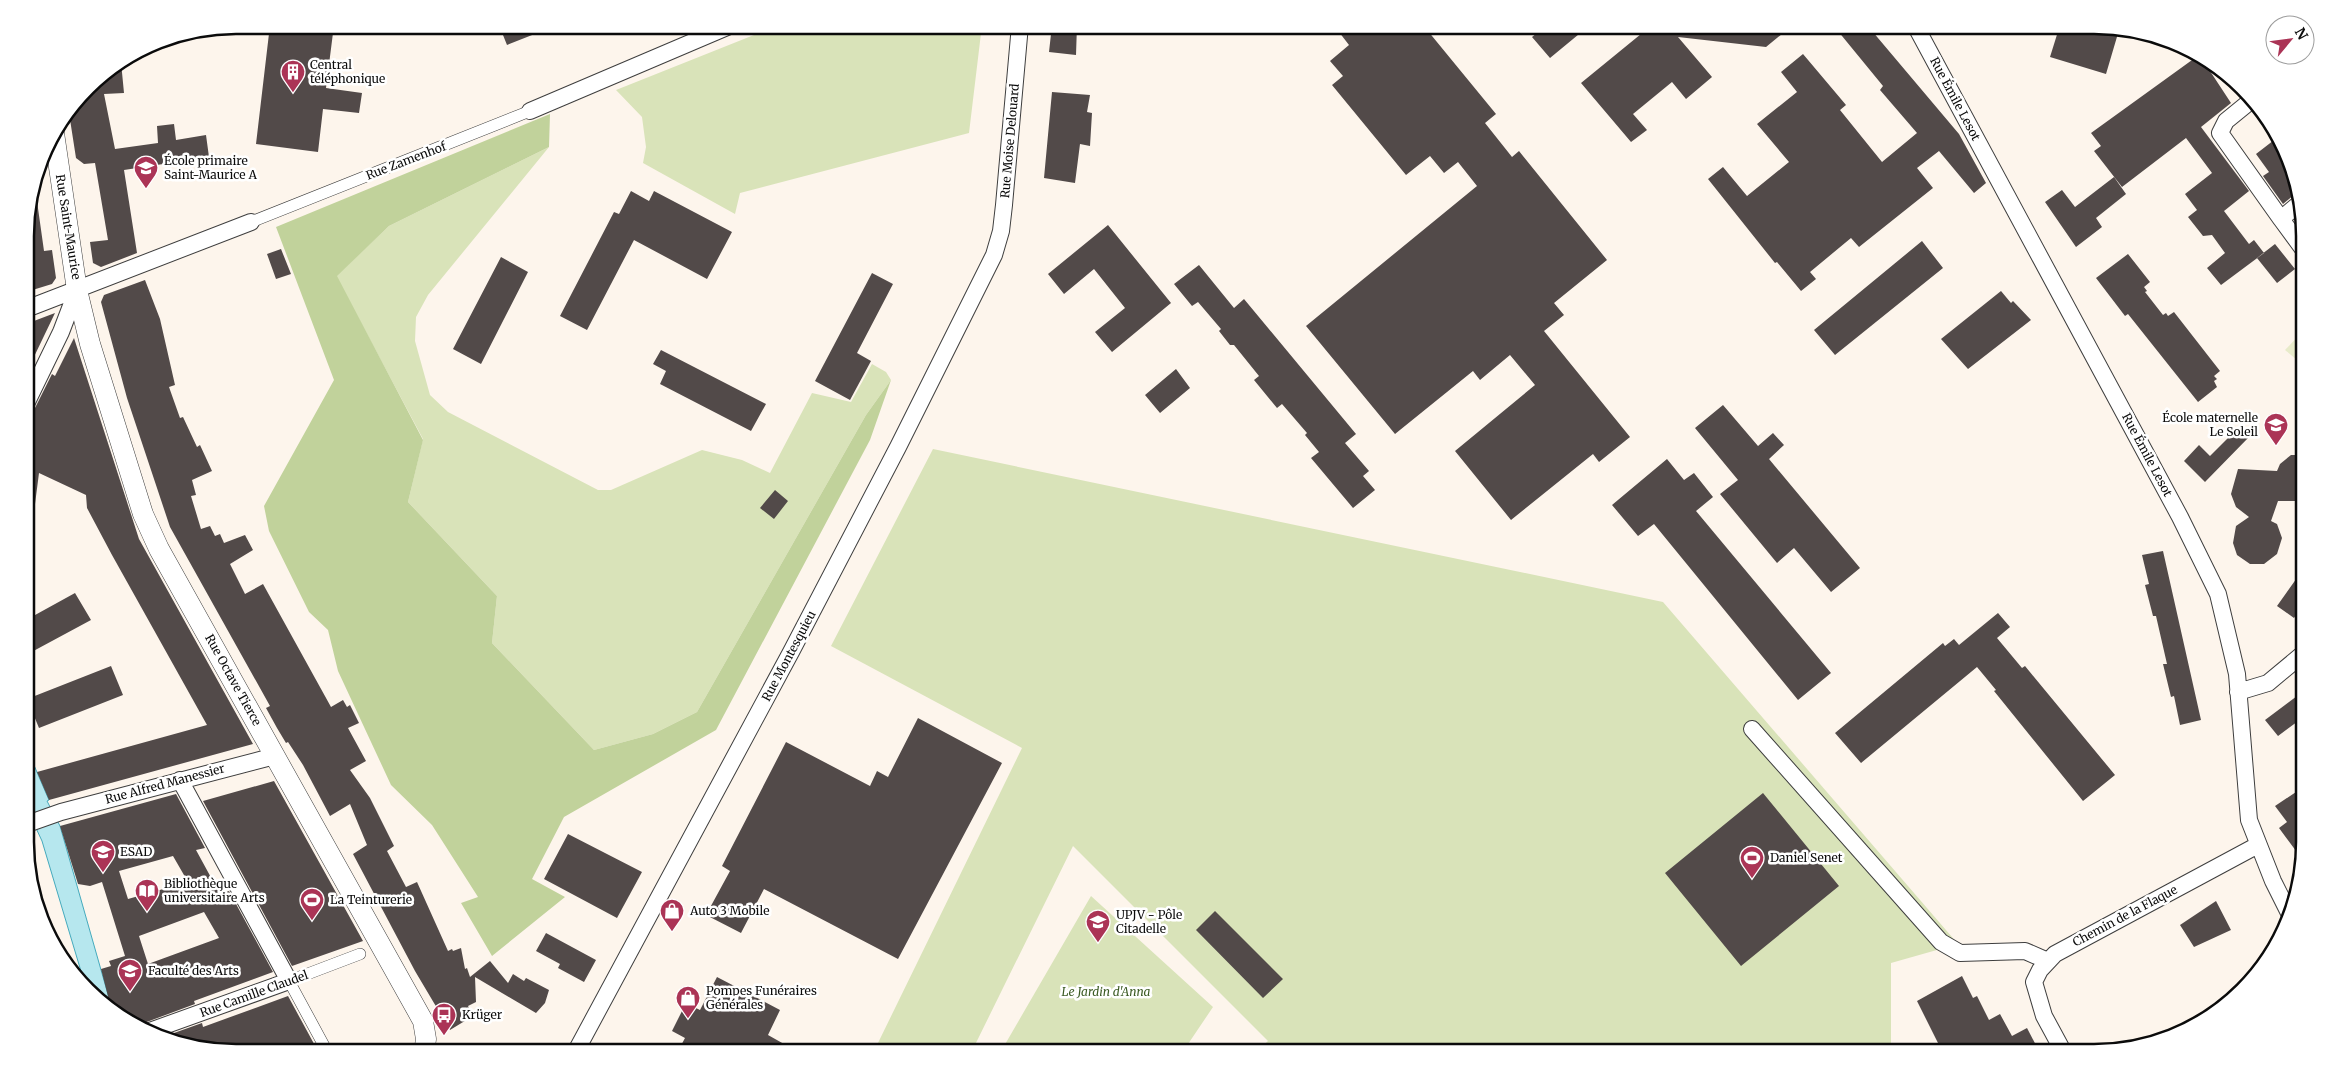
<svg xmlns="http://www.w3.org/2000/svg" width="2330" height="1078" viewBox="0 0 2330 1078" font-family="Merriweather,serif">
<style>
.green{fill:#d9e3b9}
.forest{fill:#c1d29b}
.pitch{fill:#e8ebca}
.water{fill:#b6e7ee;stroke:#45aabd}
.building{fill:#524a49;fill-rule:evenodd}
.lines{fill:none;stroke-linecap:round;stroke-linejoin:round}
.pedestrian-casing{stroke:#3e3e3e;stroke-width:12}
.minor-casing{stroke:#3e3e3e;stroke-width:18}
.tertiary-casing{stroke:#3e3e3e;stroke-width:21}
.pedestrian{stroke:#fff;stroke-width:11}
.minor{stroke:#fff;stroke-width:16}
.tertiary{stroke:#fff;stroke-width:20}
.labels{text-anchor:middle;stroke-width:5;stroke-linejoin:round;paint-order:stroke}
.poi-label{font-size:12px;fill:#0b0b0b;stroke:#fff;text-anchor:start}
.street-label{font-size:12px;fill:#0b0b0b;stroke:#fff}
.park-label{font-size:12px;font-style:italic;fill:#3c5b24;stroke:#fff}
.rim{fill:none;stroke:#0b0b0b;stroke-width:2.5}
</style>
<rect width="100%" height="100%" fill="#fdf5ec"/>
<path class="green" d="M779 25H982L969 133 740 193 735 214 643 163 646 147 642 117 616 90Z
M549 147 428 295 416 317 415 341 430 395 448 412 598 490H611L702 450 742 460 770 473 812 393 851 402 872 364 886 372 891 380 866 415 697 712 653 734 594 750 492 643 497 596 408 502 423 439 336 276 389 226Z
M933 449 1663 602 1958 944 1891 963V1053H1255L1268 1041 1073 846 971 1053H894L877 1045 1022 748 831 646Z
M1091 896 1213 1007 1182 1053H1000Z"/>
<path class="forest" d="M550 114 549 147 389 226 337 276 423 440 408 502 497 596 492 643 594 750 653 734 697 712 866 415 891 380 870 440 716 730 564 817 532 879 565 897 492 956 461 903 478 897 432 825 391 785 338 671 328 630 309 612 269 531 264 506 334 380 276 227Z"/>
<path class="pitch" d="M2304 330V366L2285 350Z"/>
<path class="water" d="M27 749 49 800 47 801 60 826 113 1012 86 988 42 841 29 813H27Z"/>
<path class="building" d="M270 25H334L326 88 362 93 359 113 323 109 318 152 256 144Z
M499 25H554L555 26 507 45Z
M1052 25H1077L1076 55 1049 52Z
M1347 25H1423L1496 114 1485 123 1512 157 1519 151 1607 260 1554 303 1564 315 1544 331 1630 437 1599 462 1593 454 1511 520 1455 451 1535 385 1510 355 1480 380 1473 371 1395 434 1306 326 1477 186 1458 162 1444 173 1430 156 1406 175 1332 85 1343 76 1330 61 1349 45 1339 32Z
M1547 25H1590L1550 58 1532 37Z
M1652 25H1793L1766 47 1678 37 1712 77 1686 99 1672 82 1633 114 1647 130 1631 142 1581 83Z
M1833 25H1867L1959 134 1986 183 1974 193 1939 151 1917 168 1933 188 1859 247 1851 238 1810 272 1816 279 1801 291 1777 262 1775 263 1708 179 1723 167 1747 196 1789 162 1757 124 1797 92 1781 72 1803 54 1846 105 1840 110 1882 162 1917 133 1880 90 1883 86Z
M2060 25H2094L2119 30 2106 74 2050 57Z
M2199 55 2214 64 2208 68 2231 103 2201 127 2249 191 2224 211 2249 244 2254 240 2264 253 2221 285 2207 268 2225 253 2212 235 2203 236 2188 217 2197 210 2185 194 2212 173 2186 138 2122 187 2094 151 2101 146 2091 133Z
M121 62 124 93 104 94 115 149 158 143 157 126 174 124 176 140 206 135 209 157 124 170 137 253 101 267 93 263 90 242 108 240 95 163 84 164 76 158 69 113 97 78Z
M1052 92 1090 95 1087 112 1092 113 1090 146 1080 144 1075 183 1044 178Z
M2278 137 2289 155 2298 188 2293 191 2295 194 2283 204 2263 176 2269 172 2256 154Z
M2114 177 2126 194 2096 218 2102 227 2076 247 2045 202 2062 190 2075 207Z
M35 187 44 251 52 250 56 278 52 284 26 292 25 222Z
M631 191 649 201 654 191 732 232 707 279 634 240 587 330 560 316 614 212 619 214Z
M1108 225 1171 303 1112 352 1095 332 1125 308 1094 269 1064 294 1048 274Z
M1922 241 1943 268 1835 355 1814 330Z
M2275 244 2295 269 2277 283 2257 258Z
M281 249 291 274 276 279 267 254Z
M2128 254 2150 282 2144 287 2147 291 2145 292 2163 315 2166 313 2168 316 2174 312 2220 371 2214 376 2217 379 2214 381 2217 387 2198 402 2128 314 2125 316 2096 278Z
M501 257 528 272 481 364 453 349Z
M1199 265 1234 308 1244 299 1356 434 1345 443 1369 471 1363 476 1375 490 1353 508 1311 458 1319 452 1305 435 1307 433 1282 404 1277 408 1254 380 1259 376 1234 345H1230L1219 331 1221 329 1198 302 1192 306 1174 284Z
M872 273 893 284 857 353 871 361 850 400 815 381Z
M145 280 160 319 175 385 169 387 180 418 183 417 197 447 200 445 212 471 192 480 196 495 191 496 201 529 210 526 215 536 220 534 224 543 245 535 253 550 230 564 245 594 263 584 331 707 343 700 347 707 350 705 359 723 348 728 366 761 350 770 370 798 394 846 387 851 406 887 417 882 448 951 452 949 453 951 461 948 465 969 467 968 470 977 490 961 508 983 513 974 524 981 526 978 549 990 545 1003 536 1013 475 977 476 1002 468 1006 473 1016 450 1030 415 971 353 854 367 845 350 804 330 816 303 765 288 742 286 743 277 728 266 708 270 706 170 527 127 398 101 302 104 295Z
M2001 291 2011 303 2013 301 2031 320 1968 369 1941 339Z
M55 313 31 363 34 365 26 382V324Z
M74 338 139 539 253 744 49 800 37 772 207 725 112 555 87 508 86 495 39 473 35 504 26 503V414L35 408 52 374 55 376Z
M661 350 766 404 751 431 660 384 666 371 653 364Z
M1176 369 1190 388 1160 413 1145 395Z
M1723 405 1758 446 1773 433 1784 445 1769 459 1860 568 1831 592 1794 548 1777 563 1720 494 1738 480 1695 428Z
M2239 427 2249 437 2205 482 2184 461 2199 445 2210 456Z
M2291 455H2304V501H2278L2271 521 2277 524 2282 538 2277 554 2264 564H2250L2237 555 2233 543 2236 526 2249 517 2236 507 2231 494 2238 469 2277 471 2280 464Z
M1667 459 1684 480 1694 473 1713 497 1696 511 1831 673 1798 700 1654 524 1638 536 1612 505Z
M775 490 788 501 774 519 760 508Z
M2163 551 2201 720 2180 725 2174 696 2171 697 2163 664H2167L2156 616H2153L2145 585 2149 584 2142 555Z
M2304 568V603L2294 618 2277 606Z
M75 593 91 620 26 655V620Z
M1998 613 2010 627 1997 638 2022 668 2025 666 2115 775 2083 801 1994 691 1996 690 1977 667 1861 763 1835 733 1943 643 1945 646 1954 639 1959 645Z
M111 666 123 695 39 728 27 699Z
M2305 690V716L2278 736 2265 720Z
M918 718 1002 763 898 959 764 889 741 933 706 915 730 871 722 866 786 742 870 786 877 771 888 777Z
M274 781 363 941 292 966 203 801Z
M2296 792 2305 804V842L2302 859 2279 828 2287 822 2275 806Z
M1763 793 1839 886 1741 966 1665 873Z
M176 794 205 848 196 850 220 894 229 891 273 972 194 1001 195 1004 144 1023 138 1027 112 1012 101 969 111 966 109 961 125 956 102 882 90 886 78 884 60 826ZM173 856 188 882 128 899 119 871ZM204 912 219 938 148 964 139 936Z
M568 834 642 872 617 918 544 879Z
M2216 901 2231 930 2194 947 2180 925Z
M1215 911 1283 979 1263 998 1196 930Z
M546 933 596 960 584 982 558 968 560 964 536 951Z
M1962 976 1973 998 1977 996 1989 1020 2000 1014 2012 1036 2027 1028 2040 1053H2005L1980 1045 1966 1053H1943L1917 1001Z
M717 977 780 1010 768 1035 800 1053H677L685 1038 672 1031 686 1003 700 1010Z
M288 996 319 1053H278L274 1047 253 1053H236L160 1038 202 1023 203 1027Z"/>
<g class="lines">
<defs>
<path id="pedestrian" d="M251 222 530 111
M328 1053 289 981 360 954"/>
<path id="minor" d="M1915 25 2180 517 2218 594 2237 674 2249 820 2273 881 2290 915
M2253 99 2226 121 2220 133 2281 219 2301 202
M530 111 732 25
M2281 219 2303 249
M26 309 251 222
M26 404 61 332 77 290
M2238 692 2268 683 2304 653
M1752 729 1941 942 1960 953 2025 951 2048 961
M27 824 61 812 275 756
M147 1032 289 981 180 780
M575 1053 791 652 898 447 994 255 1001 231 1004 205 1020 25
M2064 1053 2044 1016 2034 982 2040 970 2055 954 2258 845"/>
<path id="tertiary" d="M54 133 77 290 90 344 143 514 159 549 423 1021 426 1039 424 1053"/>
</defs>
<use href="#pedestrian" class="pedestrian-casing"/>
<use href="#minor" class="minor-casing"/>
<use href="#tertiary" class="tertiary-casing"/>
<use href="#pedestrian" class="pedestrian"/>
<use href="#minor" class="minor"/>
<use href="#tertiary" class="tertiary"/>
</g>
<defs>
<symbol id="building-pin" viewBox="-11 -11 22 30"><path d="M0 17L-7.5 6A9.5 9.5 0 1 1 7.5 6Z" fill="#ab3456" stroke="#fff"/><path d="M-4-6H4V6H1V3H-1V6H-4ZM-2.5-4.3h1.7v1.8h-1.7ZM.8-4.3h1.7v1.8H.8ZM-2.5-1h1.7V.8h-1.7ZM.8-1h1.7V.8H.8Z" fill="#fff"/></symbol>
<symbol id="school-pin" viewBox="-11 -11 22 30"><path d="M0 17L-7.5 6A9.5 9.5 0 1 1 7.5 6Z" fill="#ab3456" stroke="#fff"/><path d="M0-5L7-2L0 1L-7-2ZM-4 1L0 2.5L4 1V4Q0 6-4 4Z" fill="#fff"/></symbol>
<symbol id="university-pin" viewBox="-11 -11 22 30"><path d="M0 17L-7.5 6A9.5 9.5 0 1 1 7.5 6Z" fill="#ab3456" stroke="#fff"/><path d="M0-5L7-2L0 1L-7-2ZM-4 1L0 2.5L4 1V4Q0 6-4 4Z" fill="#fff"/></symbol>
<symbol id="stadium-pin" viewBox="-11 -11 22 30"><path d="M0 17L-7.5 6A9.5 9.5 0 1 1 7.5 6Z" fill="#ab3456" stroke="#fff"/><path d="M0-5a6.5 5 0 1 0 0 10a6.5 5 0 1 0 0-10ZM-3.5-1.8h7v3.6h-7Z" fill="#fff"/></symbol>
<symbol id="library-pin" viewBox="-11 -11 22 30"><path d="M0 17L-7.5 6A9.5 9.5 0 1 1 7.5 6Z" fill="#ab3456" stroke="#fff"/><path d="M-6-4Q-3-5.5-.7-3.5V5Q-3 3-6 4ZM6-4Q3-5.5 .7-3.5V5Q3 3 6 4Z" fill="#fff"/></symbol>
<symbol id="shop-pin" viewBox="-11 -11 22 30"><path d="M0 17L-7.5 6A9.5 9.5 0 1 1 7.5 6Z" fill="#ab3456" stroke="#fff"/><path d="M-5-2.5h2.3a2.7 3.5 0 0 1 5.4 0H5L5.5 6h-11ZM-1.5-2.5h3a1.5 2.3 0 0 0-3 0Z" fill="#fff"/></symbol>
<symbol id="bus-pin" viewBox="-11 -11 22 30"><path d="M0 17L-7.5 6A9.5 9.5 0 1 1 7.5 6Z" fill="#ab3456" stroke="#fff"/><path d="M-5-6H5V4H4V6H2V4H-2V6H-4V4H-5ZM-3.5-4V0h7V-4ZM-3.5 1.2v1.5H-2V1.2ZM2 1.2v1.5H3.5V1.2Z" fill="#fff"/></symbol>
</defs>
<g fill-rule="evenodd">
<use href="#building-pin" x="279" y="58" width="28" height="38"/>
<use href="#school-pin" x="132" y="154" width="28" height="38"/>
<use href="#school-pin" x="2262" y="411" width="28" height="38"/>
<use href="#university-pin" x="89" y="838" width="28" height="38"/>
<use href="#stadium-pin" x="1738" y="844" width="28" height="38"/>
<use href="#library-pin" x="133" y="877" width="28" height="38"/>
<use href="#stadium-pin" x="298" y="886" width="28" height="38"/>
<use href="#shop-pin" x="658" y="897" width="28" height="38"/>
<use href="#university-pin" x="1084" y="908" width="28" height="38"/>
<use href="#university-pin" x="116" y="957" width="28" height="38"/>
<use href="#shop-pin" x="674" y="984" width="28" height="38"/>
<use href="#bus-pin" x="430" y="1001" width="28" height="38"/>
</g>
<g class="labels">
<g class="poi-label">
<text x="310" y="69">Central<tspan x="310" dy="14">téléphonique</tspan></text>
<text x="164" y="165">École primaire<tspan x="164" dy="14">Saint-Maurice A</tspan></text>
<text x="2258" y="422" text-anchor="end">École maternelle<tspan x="2258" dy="14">Le Soleil</tspan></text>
<text x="120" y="856">ESAD</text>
<text x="1770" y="862">Daniel Senet</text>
<text x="164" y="888">Bibliothèque<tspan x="164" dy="14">universitaire Arts</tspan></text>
<text x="330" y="904">La Teinturerie</text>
<text x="690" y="915">Auto 3 Mobile</text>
<text x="1116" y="919">UPJV - Pôle<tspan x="1116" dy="14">Citadelle</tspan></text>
<text x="148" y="975">Faculté des Arts</text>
<text x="706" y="995">Pompes Funéraires<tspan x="706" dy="14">Générales</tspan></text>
<text x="462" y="1019">Krüger</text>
</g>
<g class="street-label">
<text transform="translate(1955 99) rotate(62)" y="4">Rue Émile Lesot</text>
<text transform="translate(1010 141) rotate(-85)" y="4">Rue Moise Delouard</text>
<text transform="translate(406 161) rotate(-21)" y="4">Rue Zamenhof</text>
<text transform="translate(68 227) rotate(81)" y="4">Rue Saint-Maurice</text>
<text transform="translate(2147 455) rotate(62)" y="4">Rue Émile Lesot</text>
<text transform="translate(789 656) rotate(-62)" y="4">Rue Montesquieu</text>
<text transform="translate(233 680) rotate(61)" y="4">Rue Octave Tierce</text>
<text transform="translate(165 784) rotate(-15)" y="4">Rue Alfred Manessier</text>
<text transform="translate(2125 916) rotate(-28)" y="4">Chemin de la Flaque</text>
<text transform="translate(254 994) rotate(-20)" y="4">Rue Camille Claudel</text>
</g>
<g class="park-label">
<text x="1106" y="996">Le Jardin d'Anna</text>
</g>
</g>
<path d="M0 0H2330V1078H0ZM236 34H2094A202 202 0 0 1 2296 236V842A202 202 0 0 1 2094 1044H236A202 202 0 0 1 34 842V236A202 202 0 0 1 236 34Z" fill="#fff" fill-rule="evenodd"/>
<path class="rim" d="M236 34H2094A202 202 0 0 1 2296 236V842A202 202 0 0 1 2094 1044H236A202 202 0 0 1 34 842V236A202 202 0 0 1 236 34Z"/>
<g transform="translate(2290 40) rotate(61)"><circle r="24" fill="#ffffff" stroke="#9d9d9d"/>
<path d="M0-4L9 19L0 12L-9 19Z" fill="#ab3456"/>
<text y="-8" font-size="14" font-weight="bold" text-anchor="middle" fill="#0b0b0b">N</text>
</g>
</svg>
